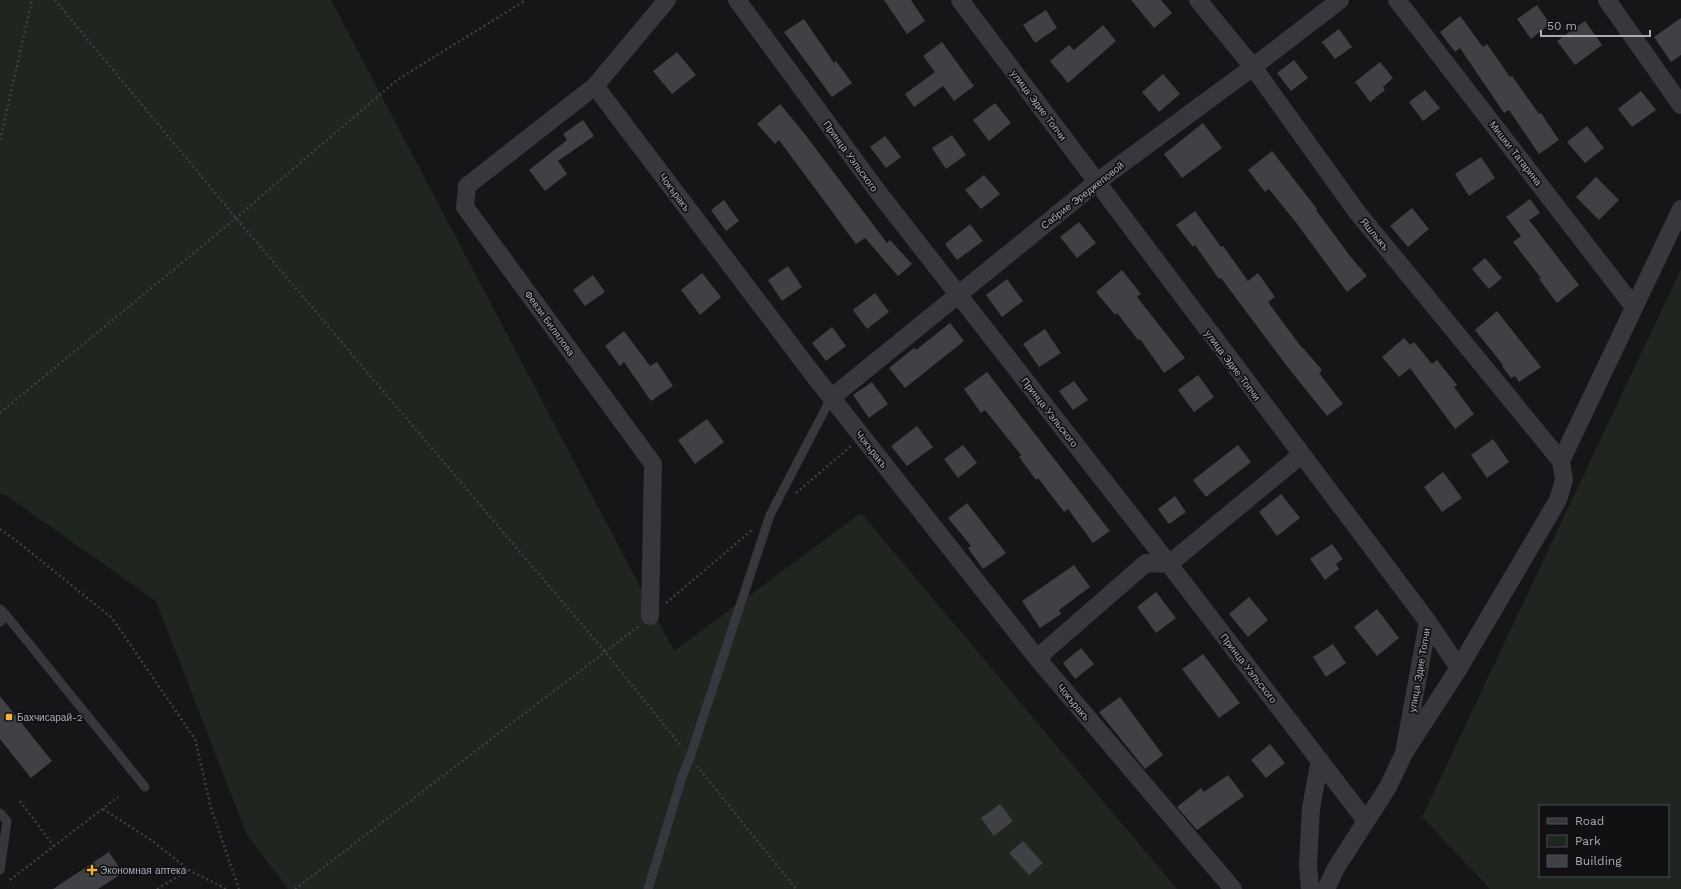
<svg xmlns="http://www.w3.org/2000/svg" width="1681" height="889" viewBox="0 0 1681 889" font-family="'Work Sans',sans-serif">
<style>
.green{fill:#1e261f;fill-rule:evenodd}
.building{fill:#404145}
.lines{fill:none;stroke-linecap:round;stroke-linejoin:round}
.path{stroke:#3d3f44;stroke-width:2.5;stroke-dasharray:2 3;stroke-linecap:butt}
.service{stroke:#37383d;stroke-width:9}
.minor{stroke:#37383d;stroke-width:18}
.poi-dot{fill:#f2b134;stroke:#111113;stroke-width:1.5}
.labels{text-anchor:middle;stroke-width:3.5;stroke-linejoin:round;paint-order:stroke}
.street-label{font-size:10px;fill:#a8adb8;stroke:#111113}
.poi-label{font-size:10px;fill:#a8adb8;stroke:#111113;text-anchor:start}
</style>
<rect width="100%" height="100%" fill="#161618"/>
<path class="green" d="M0 0H331L674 651 861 513 1177 889H288L247 835 156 601 7 496 0 494Z
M1681 269V889H1490L1422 817ZM1540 806H1668V876H1540Z"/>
<path class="building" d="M884 0H911L925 21 907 34Z
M1131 0H1161L1172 13 1154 28Z
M1537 5 1550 24 1531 39 1517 19Z
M1046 10 1057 28 1035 43 1023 25Z
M1460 16 1483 47 1487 44 1510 77 1512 76 1539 114 1541 113 1559 140 1539 154 1509 110 1504 113 1460 48 1455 52 1440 32Z
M1681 18V55L1671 62 1654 37Z
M804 19 834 63 836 61 852 83 832 97 784 32Z
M1585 21 1602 45 1575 65 1557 41Z
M1103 25 1116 41 1068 83 1050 61 1069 45 1074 50Z
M1339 29 1352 47 1335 59 1322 42Z
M942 42 974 86 954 101 943 86 914 107 905 94 935 72 923 56Z
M677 52 696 75 672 94 653 71Z
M1294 60 1308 78 1291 91 1277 73Z
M1380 62 1393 78 1383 87 1385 90 1370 102 1355 82Z
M1163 74 1180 94 1159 112 1142 92Z
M1425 90 1440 108 1423 121 1409 102Z
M1641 91 1656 110 1632 127 1618 109Z
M995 103 1011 123 989 141 973 120Z
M780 104 804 133 887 243 890 240 912 264 898 276 865 238 856 244 779 140 775 144 757 124Z
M583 120 594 136 558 161 567 174 545 191 529 170 567 140 563 134Z
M1203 123 1222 148 1182 178 1164 154Z
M1587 126 1604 148 1585 163 1567 142Z
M952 135 966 155 946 169 932 148Z
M885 136 901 157 886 168 870 147Z
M1272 151 1317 209 1316 210 1350 256 1367 276 1347 292 1298 225 1269 189 1265 192 1248 170Z
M1481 157 1495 178 1469 196 1455 174Z
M984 175 1000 194 981 209 965 190Z
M1596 177 1619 200 1599 220 1576 197Z
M1530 199 1540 213 1529 220 1579 285 1557 303 1539 279 1541 278 1513 242 1521 236 1506 217Z
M724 200 739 221 726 231 711 210Z
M1412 208 1429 229 1408 247 1390 226Z
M1195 211 1221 247 1223 246 1248 281 1258 273 1275 297 1268 302 1302 348H1303L1322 370 1319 373 1343 404 1327 416 1286 365 1221 278 1219 279 1195 245 1193 247 1176 225Z
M1079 222 1096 243 1077 258 1060 237Z
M970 224 983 241 957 260 945 244Z
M1485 258 1502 278 1489 289 1472 269Z
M788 266 802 287 782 301 768 280Z
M1122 270 1141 294 1137 297 1185 358 1164 373 1140 339 1138 340 1117 313 1115 315 1096 292Z
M702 273 721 297 700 315 681 290Z
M593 275 605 292 585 306 573 290Z
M1007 279 1023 301 1002 317 986 295Z
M875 293 889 312 867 329 853 310Z
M1497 311 1541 367 1519 382 1515 376 1511 378 1502 366 1503 365 1475 330Z
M950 323 964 341 905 388 889 368 914 348 916 350Z
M832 327 846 346 826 361 812 343Z
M1045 329 1061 353 1039 367 1023 344Z
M624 331 650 366 657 362 673 386 651 401 624 362 620 366 605 346Z
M1404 338 1410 345 1414 342 1432 364 1437 360 1457 385 1454 387 1474 414 1455 429 1410 368 1399 377 1382 357Z
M987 372 1110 531 1093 543 1068 509 1064 512 1038 478 1036 480 1019 457 1021 455 985 410 981 413 964 389Z
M1198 375 1214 397 1194 412 1178 390Z
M1074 381 1088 400 1073 410 1059 391Z
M872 382 888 404 869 418 853 395Z
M707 419 724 442 695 464 678 440Z
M917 426 933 447 907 466 891 446Z
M1493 439 1509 462 1487 478 1471 455Z
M963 445 977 463 958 478 944 459Z
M1238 445 1251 462 1206 497 1193 480Z
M1443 472 1462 498 1442 512 1424 487Z
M1281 494 1300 518 1277 536 1259 512Z
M1175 496 1186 512 1169 524 1158 509Z
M967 503 1006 553 983 569 968 548 971 546 948 518Z
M1332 544 1343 559 1336 564 1339 569 1325 580 1310 559Z
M1074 565 1090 587 1059 610 1061 614 1040 628 1022 601Z
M1156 592 1176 618 1156 633 1137 607Z
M1249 597 1268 620 1248 637 1229 614Z
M1377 609 1399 638 1377 656 1354 627Z
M1333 644 1346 663 1326 677 1313 657Z
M1081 648 1094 664 1075 679 1063 663Z
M1203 654 1240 703 1219 718 1182 669Z
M0 696 52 761 31 778 0 739Z
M1120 697 1163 755 1145 769 1099 712Z
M1270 744 1285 763 1266 778 1251 760Z
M1228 775 1244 796 1197 830 1177 807 1201 788 1204 792Z
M1000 804 1013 821 994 836 981 818Z
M1023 841 1043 863 1029 875 1009 853Z
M109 852 123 873 98 889H53Z"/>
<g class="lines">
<path class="path" d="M55 0 236 218 606 653 682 747
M0 140 32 0
M0 413 236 218 397 80 526 0
M796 493 851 446
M0 529 18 542 112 618 195 739 211 808 239 889
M666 603 752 530
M697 766 796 889
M20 801 54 846
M103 809 154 842 189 870 226 889
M10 880 118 797
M157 889 189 870
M295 889 639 626"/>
<path class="service" d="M0 609 6 615 0 622
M6 615 145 787
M0 813 7 821 0 870
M648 889 682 777 690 757 770 515 831 398"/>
<path class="minor" d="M667 0 595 86 812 373 1037 658 1233 889
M737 0 878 192 1169 564 1366 821
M960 0 1428 622 1404 753
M1198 0 1253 67 1357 212 1561 461
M1397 0 1634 307
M1607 0 1681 105
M595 86 467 186 465 207 653 464 650 616
M831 398 1097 182 1253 67 1340 0
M1428 622 1459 668
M1037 658 1146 563 1169 564 1301 455
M1310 889 1308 865 1311 808 1320 760
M1326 889 1336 868 1388 787 1404 753 1459 668 1558 500 1564 480 1561 461 1681 209"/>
</g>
<g class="poi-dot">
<rect x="5" y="713" width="8" height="8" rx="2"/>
<path d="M90 864h4v4h4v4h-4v4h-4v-4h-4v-4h4z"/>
</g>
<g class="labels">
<g class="street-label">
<text transform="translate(1039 105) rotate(53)" y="4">улица Эдие Топчи</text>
<text transform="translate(1516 153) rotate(52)" y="4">Мишки Татарина</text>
<text transform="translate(851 156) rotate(54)" y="4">Принца Уэльского</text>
<text transform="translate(675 192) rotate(53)" y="4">Чокъракъ</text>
<text transform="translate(1082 195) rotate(-38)" y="4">Сабрие Эреджеповой</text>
<text transform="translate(1375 234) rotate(51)" y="4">Яшлыкъ</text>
<text transform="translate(550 323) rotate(54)" y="4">Февзи Билялова</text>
<text transform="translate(1233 365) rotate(53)" y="4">улица Эдие Топчи</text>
<text transform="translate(1050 412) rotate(52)" y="4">Принца Уэльского</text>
<text transform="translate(872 449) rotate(52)" y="4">Чокъракъ</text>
<text transform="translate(1249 668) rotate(52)" y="4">Принца Уэльского</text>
<text transform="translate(1419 670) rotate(-80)" y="4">улица Эдие Топчи</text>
<text transform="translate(1074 702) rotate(50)" y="4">Чокъракъ</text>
</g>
<g class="poi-label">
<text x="17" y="721">Бахчисарай-2</text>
<text x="100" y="874">Экономная аптека</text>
</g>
</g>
<rect x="1539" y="805" width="130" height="72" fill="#111113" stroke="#4d4f55"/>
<rect x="1547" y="818" width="20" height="6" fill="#37383d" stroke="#4d4f55"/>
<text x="1575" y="825" font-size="12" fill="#a8adb8">Road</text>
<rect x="1547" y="835" width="20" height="12" fill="#1e261f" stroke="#4d4f55"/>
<text x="1575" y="845" font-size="12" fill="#a8adb8">Park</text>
<rect x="1547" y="855" width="20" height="12" fill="#404145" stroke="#4d4f55"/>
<text x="1575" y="865" font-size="12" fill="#a8adb8">Building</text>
<path d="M1541 30v6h109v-6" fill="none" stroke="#a8adb8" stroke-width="2"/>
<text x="1547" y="30" font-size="12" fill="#a8adb8" stroke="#111113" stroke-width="3" paint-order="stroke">50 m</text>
</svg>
